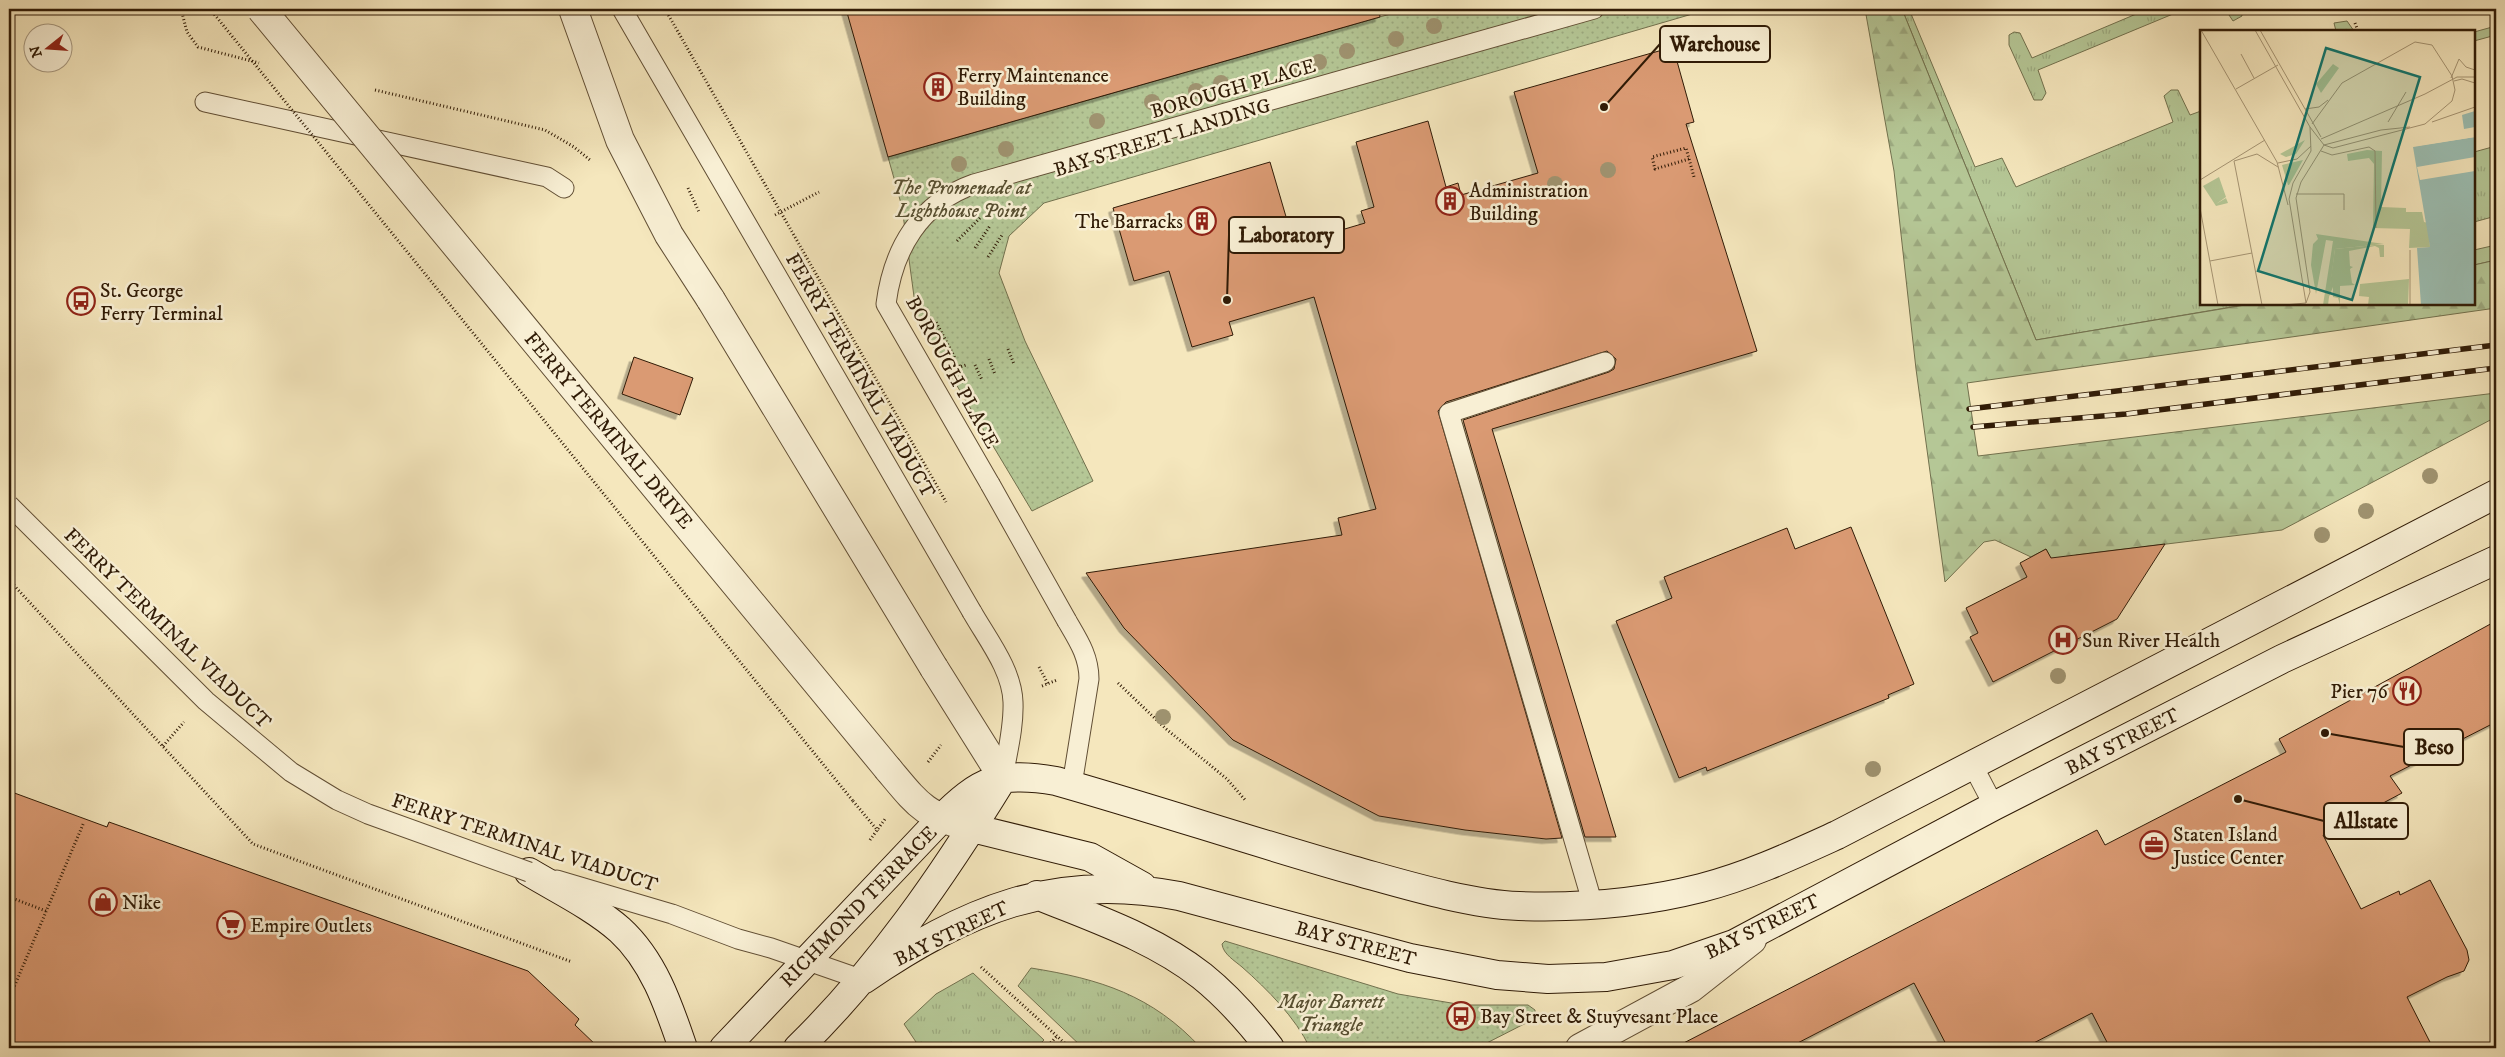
<svg xmlns="http://www.w3.org/2000/svg" width="2505" height="1057" viewBox="0 0 2505 1057" font-family="'IM FELL DW Pica',serif">
<style>
.grass{fill:url(#grass-tufts);stroke:#72714e}
.forest{fill:url(#forest-firs);stroke:#72714e}
.park{fill:url(#park-dots);stroke:#72714e}
.building{fill:#da9a73;stroke:#301b06;filter:url(#shadow)}
.lines{fill:none;stroke-linecap:round;stroke-linejoin:round}
.lane-casing{stroke:#614e34;stroke-width:21}
.street-casing{stroke:#614e34;stroke-width:30}
.secondary-casing{stroke:#301b06;stroke-width:30}
.path{stroke:#301b06;stroke-width:3;stroke-dasharray:1 2.5;stroke-linecap:butt}
.lane{stroke:#f8efd4;stroke-width:19}
.street{stroke:#f8efd4;stroke-width:28}
.secondary{stroke:#f8efd4;stroke-width:28}
.rail-casing{stroke:#301b06;stroke-width:5.5}
.rail{stroke:#f8efd4;stroke-width:4;stroke-dasharray:11;stroke-linecap:butt}
.lane-bridge-casing{stroke:#614e34;stroke-width:21;stroke-linecap:butt}
.street-bridge-casing{stroke:#614e34;stroke-width:30;stroke-linecap:butt}
.path-bridge{stroke:#301b06;stroke-width:3;stroke-dasharray:1 2.5;stroke-linecap:butt}
.lane-bridge{stroke:#f8efd4;stroke-width:19}
.street-bridge{stroke:#f8efd4;stroke-width:28}
.tree{fill:#9f9370}
.labels{text-anchor:middle;stroke-width:5;stroke-linejoin:round;paint-order:stroke}
.poi-label{font-size:20px;fill:#301b06;stroke:#f8efd4;text-anchor:start}
.street-label{font-size:20px;fill:#301b06;stroke:#f8efd4}
.park-label{font-size:20px;font-style:italic;fill:#584f31;stroke:#f8efd4}
.inset-road{fill:none;stroke:#a69574;stroke-width:1}
.view{fill:#0f766e;fill-opacity:0.15;stroke:#0f766e;stroke-width:2.5}
.inset-edge{fill:none;stroke:#301b06;stroke-width:2.5}
.leader{fill:none;stroke:#301b06;stroke-width:2}
.callout-dot{fill:#301b06;stroke:#f8efd4;stroke-width:2}
.callout{fill:#f8efd4;stroke:#301b06;stroke-width:2}
.callout-label{font-size:21px;text-anchor:middle;font-weight:bold;fill:#301b06}
</style>
<defs>
<pattern id="grass-tufts" width="24" height="20" patternUnits="userSpaceOnUse" patternTransform="scale(1.25)"><rect width="24" height="20" fill="#b5c796"/><path d="M3 7l-1-3M5 7V3M7 7l1-3M15 17l-1-3M17 17v-4M19 17l1-3" fill="none" stroke="#9caa80"/></pattern>
<pattern id="forest-firs" width="22" height="20" patternUnits="userSpaceOnUse" patternTransform="scale(1.25)"><rect width="22" height="20" fill="#b5c796"/><path d="M5 1l3.5 6h-7zM16 11l3.5 6h-7z" fill="#9caa80"/></pattern>
<pattern id="park-dots" width="8" height="8" patternUnits="userSpaceOnUse" patternTransform="scale(1.25)"><rect width="8" height="8" fill="#b5c796"/><path d="M2 2h.1M6 6h.1" fill="none" stroke="#9caa80" stroke-width="1.8" stroke-linecap="round"/></pattern>
<filter id="shadow"><feDropShadow dx="-4.5" dy="4.5" stdDeviation="0" flood-color="#0004"/></filter>
</defs>
<rect width="100%" height="100%" fill="#f5e7bd"/>
<filter id="stains"><feTurbulence type="fractalNoise" baseFrequency=".004" numOctaves="4"/><feColorMatrix values="0 0 0 0 .2 0 0 0 0 .09 0 0 0 0 .02 0 0 0 .5 -.17"/></filter>
<radialGradient id="worn" r=".72"><stop offset=".6" stop-color="#630" stop-opacity="0"/><stop offset="1" stop-color="#630" stop-opacity=".3"/></radialGradient>
<path class="grass" d="M1902 9H1909L1975 167 2002 158 2016 187 2173 122 2164 96 2171 90H2178L2190 115 2201 111V304H2249L2036 340Z
M2148 9H2185L2038 70 2046 93 2042 100H2034L2009 45V35L2014 32 2020 33 2032 58Z
M2225 9H2241L2242 16 2233 21Z
M2347 21 2354 31H2336L2334 23Z
M2496 26V35L2474 41V32Z
M2496 146V216L2474 222V152Z
M2496 245V260L2474 265V250Z
M1031 968C1100 979 1152 995 1201 1048H1083L1018 986Z
M973 973 1044 1040 1036 1048H920L904 1024 936 994Z"/>
<path class="forest" d="M1865 9H1902L2036 340 2251 304H2474V265L2496 260V308L1967 383 1978 456 2496 393V417L2282 530 2076 555 2060 575 2046 549 2031 557 1995 540 1984 542 1945 582 1916 369 1894 171Z"/>
<path class="park" d="M1408 9 1706 10 1044 203 1009 236 999 273 1025 341 1093 481 1032 511 917 319 902 207 888 157Z
M1225 941 1398 994 1463 1005H1528L1535 1010V1014L1526 1023 1477 1048H1310C1295 1017 1268 990 1242 967 1235 961 1223 954 1222 944Z"/>
<path class="building" d="M846 9H1379L1380 17 888 157Z
M1673 47 1694 122 1686 124 1757 351 1492 429 1616 837H1585L1463 420 1609 372 1614 369 1616 359 1607 351 1446 402 1438 411 1562 838 1546 839 1465 830 1379 816 1233 740 1124 628 1086 573 1342 535 1338 518 1376 509 1314 297 1229 322 1233 335 1192 347 1169 271 1134 281 1113 208 1270 162 1294 244 1365 223 1361 211 1374 207 1356 142 1428 121 1446 187 1458 183 1461 195 1538 173 1514 92Z
M634 357 693 378 680 415 622 394Z
M1851 527 1914 684 1888 695 1889 698 1707 771 1706 767 1679 778 1616 621 1672 598 1664 577 1787 528 1795 549Z
M2165 544 2117 619 1993 682 1970 637 1978 633 1966 608 2027 577 2020 563 2046 549 2051 558Z
M2496 621V722L2390 776 2402 793 2323 835 2361 909 2399 891 2400 895 2430 880 2467 950 2469 960 2464 971 2447 977 2407 997 2433 1048H2110L2092 1013 2024 1048H1948L1914 983 1788 1048H1674L2097 830 2105 845 2286 752 2279 739Z
M9 791 107 827 109 822 528 971 579 1019 575 1025 599 1048H9Z"/>
<g class="lines">
<defs>
<path id="lane" d="M205 102 547 177 564 188
M990 484 886 304C893 249 920 203 974 184L1594 9
M972 612C988 640 1012 670 1013 702 1014 728 1007 753 1003 778
M1067 621C1078 640 1089 656 1089 679L1072 785
M1972 764 1994 806
M557 880 672 914 738 939 771 948 863 980
M1593 905 1449 413 1605 362"/>
<path id="street" d="M573 9 620 140 669 235 711 300
M934 668 1003 778
M888 769C919 806 924 815 972 828
M1580 1048 1691 988 1752 940"/>
<path id="secondary" d="M972 828 1090 857 1142 886
M529 872C559 890 594 907 620 930 654 961 669 1007 683 1048
M1037 895C1093 918 1154 938 1202 976 1228 997 1250 1022 1270 1048
M863 980C965 910 1054 872 1179 896L1410 958 1497 975 1548 979 1606 977 1673 965 1734 944 1994 806 2282 659 2496 560
M724 1048 940 820C980 780 999 771 1056 781 1155 809 1253 842 1352 870 1403 884 1467 904 1519 906 1580 908 1642 903 1701 888 1748 876 1793 855 1837 835L2496 494
M798 1048C879 969 944 874 1003 778"/>
</defs>
<use href="#lane" class="lane-casing"/>
<use href="#street" class="street-casing"/>
<use href="#secondary" class="secondary-casing"/>
<path class="path" d="M181 9 187 32 198 47 259 63
M1624 14 1640 9
M2355 23 2358 31
M375 90 545 130 574 147 590 160
M1689 159 1655 169 1652 157 1686 148 1694 177
M688 188 699 212
M775 215 819 192
M957 241 980 218
M975 248 990 226
M988 257 1002 235
M933 323 936 322 955 358
M1008 349 1014 364
M989 359 995 374
M959 365 960 367 966 365
M975 365 982 380
M9 580 253 844 572 962
M1039 667 1048 684
M1118 683 1165 728 1227 779 1246 801
M1042 686 1057 680
M163 746 184 722
M928 762 941 745
M853 801 878 831
M870 840 885 819
M9 897 46 911
M981 967 1070 1048
M9 999 84 822
M1046 1048 1057 1036"/>
<use href="#lane" class="lane"/>
<use href="#street" class="street"/>
<use href="#secondary" class="secondary"/>
<defs>
<path id="rail" d="M1969 409 2496 345
M1973 427 2126 414 2496 368"/>
</defs>
<use href="#rail" class="rail-casing"/>
<use href="#rail" class="rail"/>
<defs>
<path id="lane-bridge" d="M622 9 972 612
M990 484 1067 621
M9 505 206 701 291 772 337 800 368 814 529 872"/>
<path id="street-bridge" d="M261 9 888 769
M711 300 934 668"/>
</defs>
<use href="#lane-bridge" class="lane-bridge-casing"/>
<use href="#street-bridge" class="street-bridge-casing"/>
<path class="path-bridge" d="M210 9 853 801
M665 9 946 502"/>
<use href="#lane-bridge" class="lane-bridge"/>
<use href="#street-bridge" class="street-bridge"/>
</g>
<g class="tree">
<circle cx="1434" cy="26" r="8"/>
<circle cx="1396" cy="39" r="8"/>
<circle cx="1347" cy="51" r="8"/>
<circle cx="1319" cy="62" r="8"/>
<circle cx="1293" cy="69" r="8"/>
<circle cx="1221" cy="83" r="8"/>
<circle cx="1196" cy="91" r="8"/>
<circle cx="1152" cy="102" r="8"/>
<circle cx="1097" cy="121" r="8"/>
<circle cx="1006" cy="149" r="8"/>
<circle cx="959" cy="164" r="8"/>
<circle cx="1608" cy="170" r="8"/>
<circle cx="1555" cy="184" r="8"/>
<circle cx="2430" cy="476" r="8"/>
<circle cx="2366" cy="511" r="8"/>
<circle cx="2322" cy="535" r="8"/>
<circle cx="2058" cy="676" r="8"/>
<circle cx="1163" cy="717" r="8"/>
<circle cx="1873" cy="769" r="8"/>
</g>
<defs>
<symbol id="building-ring" viewBox="-11 -11 22 22"><circle r="9.5" fill="#f8efd4" stroke="#8f2418" stroke-width="1.5"/><path d="M-4-6H4V6H1V3H-1V6H-4ZM-2.5-4.3h1.7v1.8h-1.7ZM.8-4.3h1.7v1.8H.8ZM-2.5-1h1.7V.8h-1.7ZM.8-1h1.7V.8H.8Z" fill="#8f2418"/></symbol>
<symbol id="bus-ring" viewBox="-11 -11 22 22"><circle r="9.5" fill="#f8efd4" stroke="#8f2418" stroke-width="1.5"/><path d="M-5-6H5V4H4V6H2V4H-2V6H-4V4H-5ZM-3.5-4V0h7V-4ZM-3.5 1.2v1.5H-2V1.2ZM2 1.2v1.5H3.5V1.2Z" fill="#8f2418"/></symbol>
<symbol id="hospital-ring" viewBox="-11 -11 22 22"><circle r="9.5" fill="#f8efd4" stroke="#8f2418" stroke-width="1.5"/><path d="M-5-5h3v3.5h4V-5h3V5h-3V1.5h-4V5h-3Z" fill="#8f2418"/></symbol>
<symbol id="restaurant-ring" viewBox="-11 -11 22 22"><circle r="9.5" fill="#f8efd4" stroke="#8f2418" stroke-width="1.5"/><path d="M-5-6h1v4h1v-4h1v4h1v-4h1v5L-1.5 .5V6h-2V.5L-5-1ZM5-6V6H3V1.5H1.5Q1.5-4 5-6Z" fill="#8f2418"/></symbol>
<symbol id="office-ring" viewBox="-11 -11 22 22"><circle r="9.5" fill="#f8efd4" stroke="#8f2418" stroke-width="1.5"/><path d="M-6-3h4V-5.5h4V-3h4V5H-6ZM-1-4.5V-3h2v-1.5ZM-6 0V1H6V0Z" fill="#8f2418"/></symbol>
<symbol id="shop-ring" viewBox="-11 -11 22 22"><circle r="9.5" fill="#f8efd4" stroke="#8f2418" stroke-width="1.5"/><path d="M-5-2.5h2.3a2.7 3.5 0 0 1 5.4 0H5L5.5 6h-11ZM-1.5-2.5h3a1.5 2.3 0 0 0-3 0Z" fill="#8f2418"/></symbol>
<symbol id="supermarket-ring" viewBox="-11 -11 22 22"><circle r="9.5" fill="#f8efd4" stroke="#8f2418" stroke-width="1.5"/><path d="M-6-5.5h2.5l.6 2H6L4.5 2H-2.5L-4.4-4H-6ZM-1.5 3.2a1.3 1.3 0 1 0 .1 0ZM3 3.2a1.3 1.3 0 1 0 .1 0Z" fill="#8f2418"/></symbol>
</defs>
<g fill-rule="evenodd">
<use href="#building-ring" x="922" y="71" width="32" height="32"/>
<use href="#building-ring" x="1434" y="185" width="32" height="32"/>
<use href="#building-ring" x="1186" y="205" width="32" height="32"/>
<use href="#bus-ring" x="65" y="285" width="32" height="32"/>
<use href="#hospital-ring" x="2047" y="624" width="32" height="32"/>
<use href="#restaurant-ring" x="2391" y="675" width="32" height="32"/>
<use href="#office-ring" x="2138" y="829" width="32" height="32"/>
<use href="#shop-ring" x="87" y="886" width="32" height="32"/>
<use href="#supermarket-ring" x="215" y="909" width="32" height="32"/>
<use href="#bus-ring" x="1445" y="1000" width="32" height="32"/>
</g>
<g class="labels">
<g class="poi-label">
<text x="957" y="82">Ferry Maintenance<tspan x="957" dy="23">Building</tspan></text>
<text x="1469" y="197">Administration<tspan x="1469" dy="23">Building</tspan></text>
<text x="1183" y="228" text-anchor="end">The Barracks</text>
<text x="100" y="297">St. George<tspan x="100" dy="23">Ferry Terminal</tspan></text>
<text x="2082" y="647">Sun River Health</text>
<text x="2388" y="698" text-anchor="end">Pier 76</text>
<text x="2173" y="841">Staten Island<tspan x="2173" dy="23">Justice Center</tspan></text>
<text x="122" y="909">Nike</text>
<text x="250" y="932">Empire Outlets</text>
<text x="1480" y="1023">Bay Street &amp; Stuyvesant Place</text>
</g>
<g class="street-label">
<text transform="translate(1233 88) rotate(-16)" y="7">BOROUGH PLACE</text>
<text transform="translate(1162 137) rotate(-17)" y="7">BAY STREET LANDING</text>
<text transform="translate(953 372) rotate(61)" y="7">BOROUGH PLACE</text>
<text transform="translate(861 375) rotate(60)" y="7">FERRY TERMINAL VIADUCT</text>
<text transform="translate(609 430) rotate(50)" y="7">FERRY TERMINAL DRIVE</text>
<text transform="translate(168 628) rotate(44)" y="7">FERRY TERMINAL VIADUCT</text>
<text transform="translate(2122 741) rotate(-27)" y="7">BAY STREET</text>
<text transform="translate(525 842) rotate(18)" y="7">FERRY TERMINAL VIADUCT</text>
<text transform="translate(858 906) rotate(-46)" y="7">RICHMOND TERRACE</text>
<text transform="translate(1762 926) rotate(-26)" y="7">BAY STREET</text>
<text transform="translate(951 933) rotate(-26)" y="7">BAY STREET</text>
<text transform="translate(1356 943) rotate(15)" y="7">BAY STREET</text>
</g>
<g class="park-label">
<text x="961" y="194">The Promenade at<tspan x="961" dy="23">Lighthouse Point</tspan></text>
<text x="1331" y="1008">Major Barrett<tspan x="1331" dy="23">Triangle</tspan></text>
</g>
</g>
<g transform="translate(2200 30)">
<rect width="275" height="275" fill="#f5e7bd"/>
<path d="M133 34 139 38 121 63 116 54ZM105 110 96 124 86 127 80 124ZM19 147 26 167 16 174 26 168 28 173 16 176 3 156ZM175 215H184V227H180L179 218 175 216 149 221 150 236 153 237 150 239 152 253 155 255 140 256V275L138 268 133 267V257L128 269 135 219ZM209 249 208 275H168L169 267 159 266 160 254Z" fill="#b5c796"/>
<path d="M116 204 184 214 135 219 128 275H123L133 211 126 210 116 264 111 235 113 214 118 209Z" fill="#b5c796"/>
<path d="M167 120 182 121 181 177 206 178V182H222L224 192 228 193 230 217 209 218 210 199 173 198 174 134 169 128 148 131 147 124ZM103 130 89 155H88L82 135Z" fill="#b5c796"/>
<path d="M275 81V97L264 99 262 85ZM275 107V275H221L217 218 230 217 213 117Z" fill="#9cbfb3"/>
<path d="M275 104V107L210 117 213 114ZM275 127V141L220 150 217 137Z" fill="#f5e7bd"/>
<path class="inset-road" d="M1 0 77 132 88 175M55 0 110 97 124 115M60 0 121 107M41 24 54 48M259 29 266 37 275 40M251 48 259 29M254 51 262 49 275 53M36 59 78 35M105 79 119 77 128 70M188 92 206 62M232 92 275 77M112 94 142 53 215 12 232 15 252 46 255 60 252 71 225 94 133 118 124 115M121 109 225 64 257 47H275M124 115 181 100 210 97M121 121 132 125 169 117 175 121 176 198M34 131 62 275M34 131 57 124 78 137M78 133 97 129 111 116M0 150 65 110M96 164H144V180M0 178 18 275M10 231 52 223M106 273 89 169 93 153 111 121 110 97M106 273 110 262 96 168 101 152 124 115M84 275 106 273M210 275V220"/>
<path class="view" d="M126 18 220 47 152 270 58 241Z"/>
<rect width="275" height="275" class="inset-edge"/>
</g>
<path class="leader" d="M1604 107L1660 44M1227 300L1229 235M2325 733L2404 747M2238 799L2324 821"/>
<g class="callout-dot">
<circle cx="1604" cy="107" r="5"/>
<circle cx="1227" cy="300" r="5"/>
<circle cx="2325" cy="733" r="5"/>
<circle cx="2238" cy="799" r="5"/>
</g>
<g class="callout">
<rect x="1660" y="26" width="110" height="36" rx="5"/>
<rect x="1229" y="217" width="115" height="36" rx="5"/>
<rect x="2404" y="729" width="59" height="36" rx="5"/>
<rect x="2324" y="803" width="84" height="36" rx="5"/>
</g>
<g class="callout-label">
<text x="1715" y="51">Warehouse</text>
<text x="1286" y="242">Laboratory</text>
<text x="2434" y="754">Beso</text>
<text x="2366" y="828">Allstate</text>
</g>
<rect width="2505" height="1057" fill="none" stroke="#f5e7bd" stroke-width="30"/>
<rect x="10" y="10" width="2485" height="1037" fill="none" stroke="#301b06" stroke-width="2.5"/>
<rect x="15" y="15" width="2475" height="1027" fill="none" stroke="#301b06"/>
<g transform="translate(48 48) rotate(253)"><circle r="24" fill="#f8efd4" stroke="#a89a82"/>
<path d="M0-4L9 19L0 12L-9 19Z" fill="#8f2418"/>
<text y="-8" font-size="14" font-weight="bold" text-anchor="middle" fill="#301b06">N</text>
</g>
<rect width="100%" height="100%" filter="url(#stains)"/>
<rect width="100%" height="100%" fill="url(#worn)"/>
</svg>
